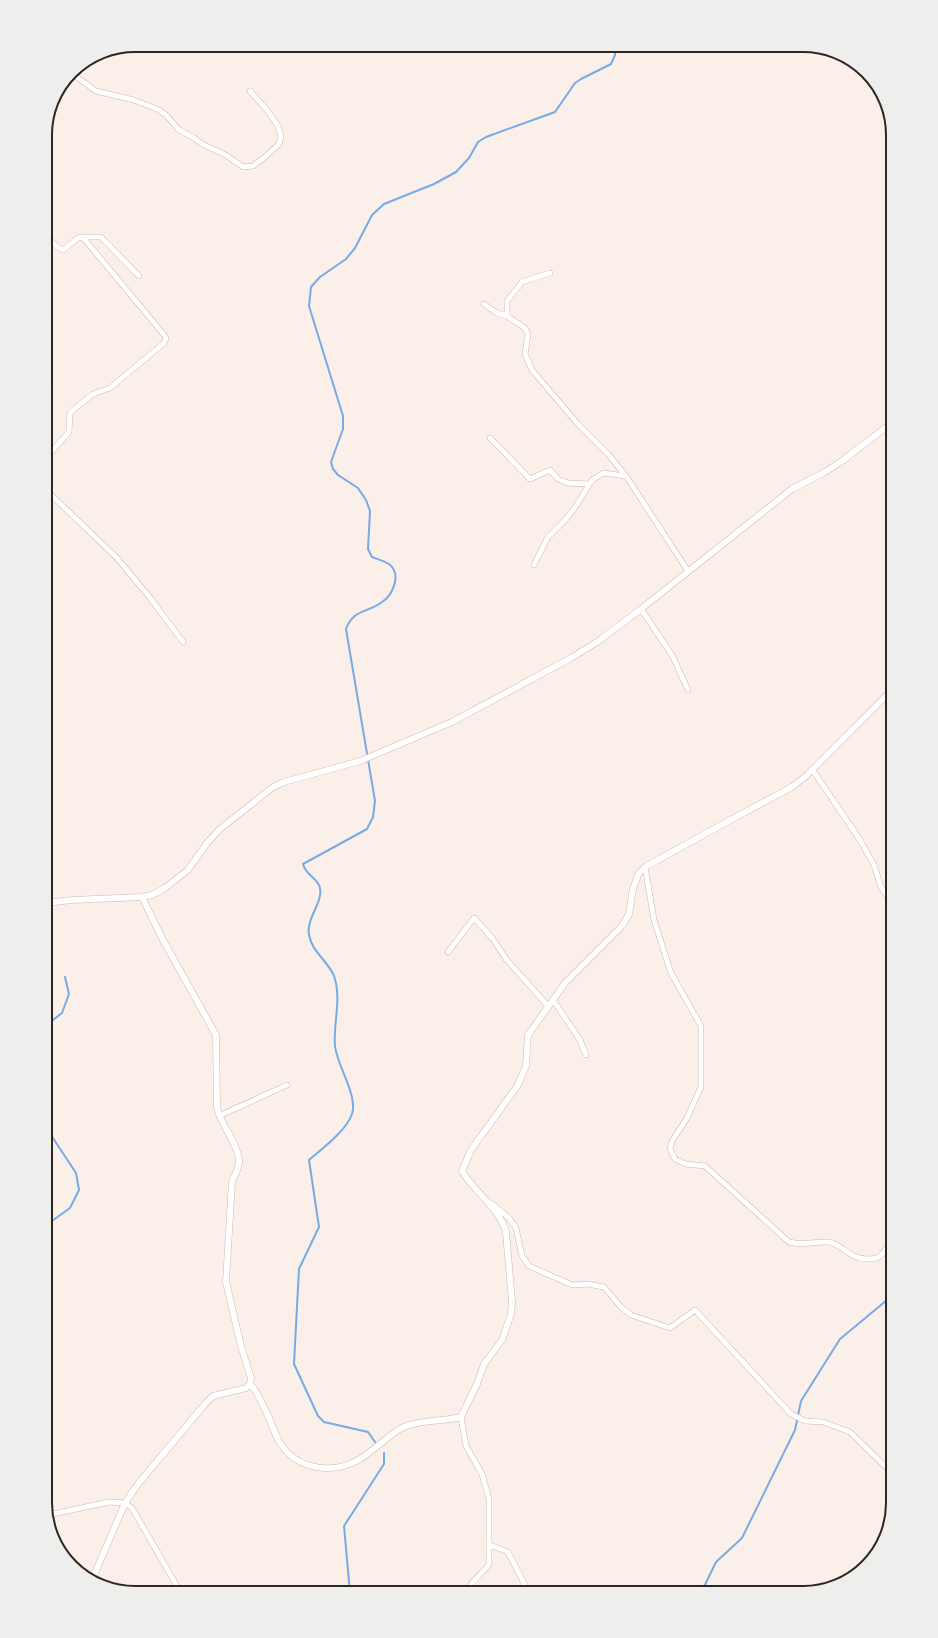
<svg xmlns="http://www.w3.org/2000/svg" width="938" height="1638" viewBox="0 0 938 1638" font-family="'Alegreya Sans',sans-serif">
<style>
.lines{fill:none;stroke-linecap:round;stroke-linejoin:round}
.stream{stroke:#77abe6;stroke-width:2}
.minor-casing{stroke:#d3b7a9;stroke-width:6}
.tertiary-casing{stroke:#d3b7a9;stroke-width:7}
.minor{stroke:#fff;stroke-width:5}
.tertiary{stroke:#fff;stroke-width:6}
.rim{fill:none;stroke:#302520;stroke-width:2}
</style>
<rect width="100%" height="100%" fill="#fbefe9"/>
<g class="lines">
<path class="stream" d="M45 1026 62 1013 69 994 65 977
M45 1226 70 1208 79 1190 76 1173 45 1126
M375 1442 368 1432 324 1422 318 1416 294 1364 299 1269 319 1227 309 1160C323 1148 346 1131 352 1114 358 1095 337 1066 335 1046 333 1024 342 998 334 976 328 961 312 952 309 935 306 918 323 903 320 888 318 878 306 876 303 864L367 829 373 817 375 801 346 629C353 609 368 613 382 602 393 595 402 574 389 564 385 561 377 559 372 557L368 549 370 511 366 500 358 488 338 475 333 469 331 462 343 429V416L309 306 311 287 320 277 346 259 355 248 372 215 384 204 434 184 456 172 469 158 478 142 486 137 555 112 575 83 581 79 611 64 615 55V45
M350 1593 344 1526 384 1464V1453
M701 1593 716 1562 742 1538 795 1430 801 1401 840 1339 893 1295"/>
<defs>
<path id="minor" d="M71 73 96 91 134 100 159 110 167 116 178 129 194 138 202 144 226 155 243 167 253 166 265 157 279 144 281 137 278 126 267 110 250 91
M82 237H101L139 276
M484 304 497 313 507 316 525 328 528 334 525 354 532 370 577 423 608 454 626 476 688 571
M507 316V301L522 282 550 273
M490 438 530 479 550 470 558 479 568 483 589 484
M45 441 53 449
M45 459 69 432 70 413 73 410 93 394 110 388 164 343 166 339 165 336 86 241 82 237 78 238 63 250 56 246 45 234
M45 489 117 558 151 599 183 642
M534 565 548 537 566 519 576 506 592 480 603 473 626 476
M641 609 672 655 688 690
M812 769 860 840 874 865 881 887 893 904
M645 867 654 920 671 973 701 1026V1087L687 1118 672 1141 670 1149 675 1159 686 1164 705 1166 789 1242C803 1246 815 1241 829 1242 842 1244 849 1259 867 1259 873 1259 877 1259 881 1255 887 1250 888 1242 893 1237
M448 952 474 918 493 939 506 959 548 1006
M553 1000 580 1040 586 1055
M219 1116 287 1085
M491 1203 509 1218 516 1228 522 1256 529 1266 572 1285 587 1284 604 1287 621 1307 631 1315 670 1328 695 1310 791 1414 805 1421 823 1422 850 1432 893 1474
M461 1417 466 1446 482 1474 489 1499V1564C482 1575 470 1581 466 1593
M48 1515 109 1502 125 1503 132 1508 181 1593
M490 1545 508 1552 529 1593"/>
<path id="tertiary" d="M45 903 72 900 142 897 152 895 165 888 188 870 207 843 220 829 273 787 284 782 360 761 452 722 571 658 597 642 641 609 792 489 825 472 842 461 893 422
M250 1384 255 1390C261 1401 267 1412 271 1423 274 1430 276 1437 280 1443 297 1470 333 1475 360 1459 374 1451 391 1432 404 1427 422 1419 442 1422 461 1417L477 1384 484 1364 502 1340 511 1314 512 1302 506 1232C498 1206 475 1193 462 1171L471 1150 518 1085 526 1066 528 1035 565 983 622 926 629 914 633 889 639 873 645 867 723 824 792 787 806 776 893 689
M92 1580 125 1503 138 1484 205 1404 213 1396 246 1388 250 1384 251 1378 241 1346 226 1282 232 1181C235 1175 240 1167 239 1160 237 1141 220 1125 217 1107L216 1035 163 940 142 897"/>
</defs>
<use href="#minor" class="minor-casing"/>
<use href="#tertiary" class="tertiary-casing"/>
<use href="#minor" class="minor"/>
<use href="#tertiary" class="tertiary"/>
</g>
<path d="M0 0H938V1638H0ZM135 52H803A83 83 0 0 1 886 135V1503A83 83 0 0 1 803 1586H135A83 83 0 0 1 52 1503V135A83 83 0 0 1 135 52Z" fill="#eeeeed" fill-rule="evenodd"/>
<path class="rim" d="M135 52H803A83 83 0 0 1 886 135V1503A83 83 0 0 1 803 1586H135A83 83 0 0 1 52 1503V135A83 83 0 0 1 135 52Z"/>
</svg>
